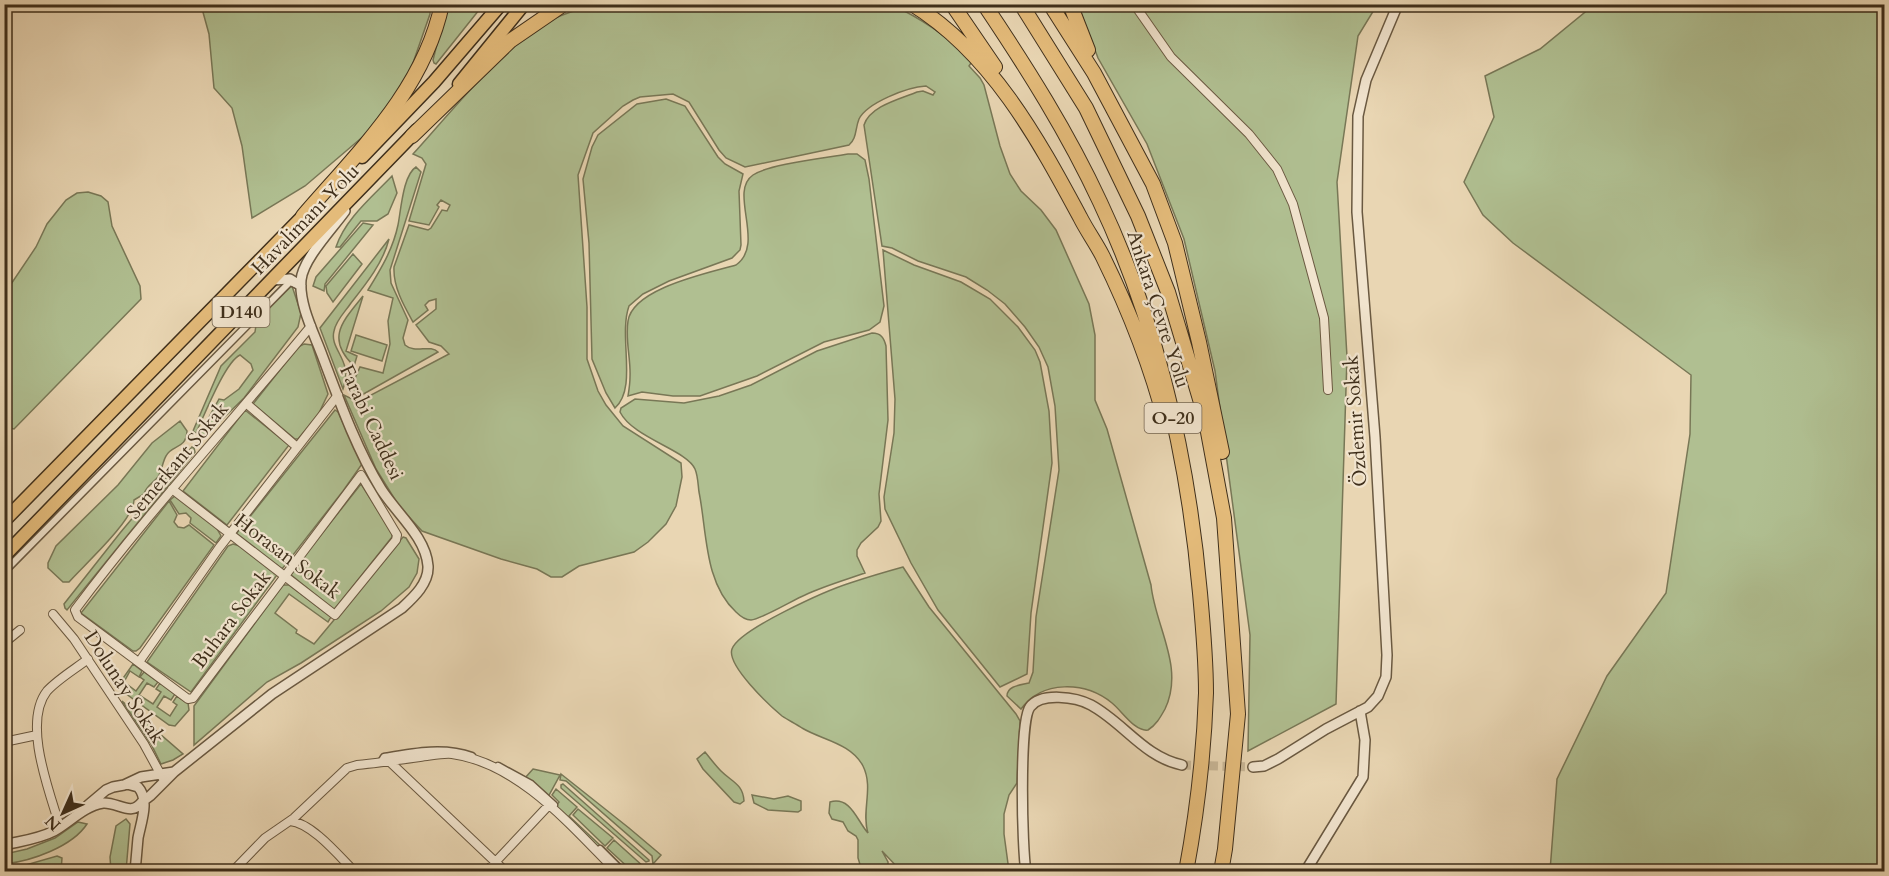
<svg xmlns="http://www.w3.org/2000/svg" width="1889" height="876" viewBox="0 0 1889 876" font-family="Cardo,serif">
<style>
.green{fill:#b0bf91;stroke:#787756;stroke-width:1.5}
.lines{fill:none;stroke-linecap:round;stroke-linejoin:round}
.tertiary-tunnel{stroke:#c7b595;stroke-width:9;stroke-dasharray:9 4.5;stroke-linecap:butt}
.pedestrian-casing{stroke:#6a5941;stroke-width:9}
.minor-casing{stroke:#6a5941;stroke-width:10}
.tertiary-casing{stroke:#6a5941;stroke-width:12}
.trunk-casing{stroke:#3f2f1b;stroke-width:15}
.motorway-casing{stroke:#3f2f1b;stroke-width:16}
.pedestrian{stroke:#f1e4ce;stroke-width:6}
.minor{stroke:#f1e4ce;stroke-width:8}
.tertiary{stroke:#f1e4ce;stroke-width:9}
.trunk{stroke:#e4bb7a;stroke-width:12}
.motorway{stroke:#e4bb7a;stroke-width:14}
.labels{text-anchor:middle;stroke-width:4.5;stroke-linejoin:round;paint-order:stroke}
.shield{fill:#f1e4ce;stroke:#746551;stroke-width:1.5}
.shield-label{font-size:18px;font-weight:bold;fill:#3f2f1b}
.street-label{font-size:20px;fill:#3f2f1b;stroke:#f1e4ce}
</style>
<rect width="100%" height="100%" fill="#e9d6b3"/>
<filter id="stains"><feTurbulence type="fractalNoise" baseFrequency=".00333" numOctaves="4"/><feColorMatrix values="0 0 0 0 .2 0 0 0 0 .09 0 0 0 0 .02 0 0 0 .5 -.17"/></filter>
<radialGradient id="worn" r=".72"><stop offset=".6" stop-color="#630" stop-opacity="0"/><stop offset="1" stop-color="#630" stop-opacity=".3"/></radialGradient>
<path class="green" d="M1595 4 1884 5V871H1550L1557 779 1607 676 1666 593 1690 434 1691 375 1513 243 1483 215 1464 182 1494 117 1485 76 1540 49Z
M201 5H430V14L406 83 366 134 305 186 252 218 242 146 232 108 214 88 209 34Z
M447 5H483L436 64 434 63 433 60Z
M591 5H892C923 19 948 37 973 60L969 66 980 78 984 85 1000 146 1010 174 1021 191 1041 210 1056 230 1089 304 1095 335V400L1107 429 1151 585C1155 626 1185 667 1165 709 1160 718 1156 725 1148 730 1135 732 1122 711 1112 703 1085 681 1042 680 1021 709L1007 696C1007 686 1020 685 1029 683L1033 672 1036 617 1059 470 1055 406 1048 367 1039 347 1025 327 1005 304 987 290 966 277 918 261 892 248 882 246 864 125C870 106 900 99 917 92L923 91 933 95 935 92 926 86C907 87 867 103 859 119 855 129 857 138 849 145L745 167 726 158 719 150 689 102 673 94 640 97 633 100 623 106 593 133 578 175 587 307V359L598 391 606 405 623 426 681 463 682 477 676 506 666 524 648 542 634 552 579 566 562 577H551L537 569 501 559 422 531 399 506 376 469 344 395 358 402 449 354 441 346 429 342 416 325 436 309V299L429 301 425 305 428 310 413 322C404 306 393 287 394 267L409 225 428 230 431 228 442 210 447 211 450 205 441 200 437 205 439 207 429 225 409 221 426 164 422 158 413 154C451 112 493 59 540 26 554 16 575 11 591 5Z
M1078 5H1377L1358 36 1337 182 1347 357 1336 704 1248 751 1250 635 1215 371 1184 239 1147 144 1098 58Z
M666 99 685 106 718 157 725 164 743 174 739 191 741 245 740 250 732 258 669 281 643 294 629 306C618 337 638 387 615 408L606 393 592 359 589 243 583 179 592 147 598 135 637 104Z
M848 154H857L865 160 869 179 884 306 880 322 869 330 824 342 757 376 700 396H673L642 392 628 396C629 390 630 383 630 377 631 359 625 340 628 321 633 288 709 273 736 265 766 244 728 192 753 175 769 164 826 158 848 154Z
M416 167 421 172 390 270 391 283 408 320 403 338 405 345C415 354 430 344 438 352L360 396 355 397 349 392 360 367 383 373 390 344 388 321 393 298 368 290C381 269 393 249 398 225 401 210 403 175 416 167Z
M392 176 397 193 388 214 377 221H361L340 247H336C345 219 372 197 392 176Z
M88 192 101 196 108 202 112 226 140 286 141 299 14 429 5 427V293L36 247 47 224 66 200 77 193Z
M363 223 373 225 325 284 324 291 313 286 316 277Z
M389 239C383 263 366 284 351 303 345 312 336 320 334 331 329 350 354 360 343 389L320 328Z
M883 250 914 265 961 282 990 299 1018 327 1035 350 1040 362 1049 411 1052 463 1031 613 1027 674 1000 687 938 610 911 563 885 509 884 497 894 433 895 399Z
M353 254 362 264 333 302 327 293 326 286Z
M291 283 301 313 298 327 244 398 203 438 199 435 219 399 224 400 239 389 253 370 251 364 240 355C225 362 204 416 196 433L193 431 221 366 255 332 257 318Z
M363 296 346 351 357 356 354 366C325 338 343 321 363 296Z
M872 333C881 333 884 338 886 346L888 420 879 494 881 521 878 527 861 543 857 550V556L865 573C845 580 824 586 805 595 793 600 762 619 751 620 745 620 740 616 736 612 704 583 707 531 699 492 698 485 698 476 695 469 687 450 633 438 620 412L621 408 635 399 684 403 719 396 751 385 817 351Z
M356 335 387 345 382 361 351 351Z
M304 344 312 345 328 394 318 415 298 439H295L253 404 298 347Z
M245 410 289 445 227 525 183 491Z
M335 410 338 412 362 464 343 491 282 569 236 534Z
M180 421 187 431C186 450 172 444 166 456 163 461 162 469 159 475 155 483 147 484 144 494L134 500C134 520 84 565 69 582H63L48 568V563L56 546 118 485 152 443Z
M192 447 194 448 195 452 67 610 65 608 64 604 120 533Z
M361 484 392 533V537L334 610 290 574Z
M175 496 216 527 221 536 216 543 190 523 191 518 186 513 179 514 170 500Z
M169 501 177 515 174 522 178 527 184 528 189 525 214 545 140 648 136 651H133L81 613Z
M403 537 406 538 419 559 417 573 409 587 381 611 301 663 267 682 194 745V706L283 585H289L331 617 328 622 289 594 275 613 297 630 296 633 314 644Z
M233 544 240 546 277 575 191 692 147 662 228 546Z
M903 567 929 607 1016 714 1020 721 1017 783 1009 795 1004 814V834L1009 871H901L882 851 888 862V871H862L858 858V840L856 836 848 831 843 822 832 819 829 813 830 802C851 796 857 821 868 833 861 811 874 788 863 766 851 743 822 740 802 728 796 724 788 720 782 716 770 706 726 665 732 649 739 629 828 590 850 583 868 577 885 572 903 567Z
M133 664 142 671 139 677 130 671 124 682 136 691 144 680 140 677 144 672 158 682 154 687 147 683 139 695 153 704 161 692 156 689 160 683 175 694 171 700 164 696 157 707 170 716 177 705 173 702 177 696 188 703 189 710 175 726 169 725 125 693 121 681Z
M122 701 183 754 173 760 161 764 151 744Z
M705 752C710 758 715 765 721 771 732 782 743 784 744 801L740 804 734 802 703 769 697 759Z
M533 769 560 775 548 797 525 778Z
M561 774 629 828 661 855 653 864 652 856 566 781 560 780Z
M563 784 649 860V861L646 862 561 788V785Z
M556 789 577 807 569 816 603 848 601 850 556 806 559 802 552 795Z
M752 795 774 799 788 796 801 801V810L798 812 768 810 754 803Z
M578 809 613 838 605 846 573 815Z
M126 819 130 824 126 871H111L110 857 116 826Z
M78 822 87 824C72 847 31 861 5 864V854L27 849 55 838Z
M614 840 644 867 651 866 647 871H632L607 848Z
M57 856 62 858 61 871H5Z"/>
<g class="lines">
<path class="tertiary-tunnel" d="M1182 765 1253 767"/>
<defs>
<path id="pedestrian" d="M4 572 283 289 290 282 295 284
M381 762 384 757C413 752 444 746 472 756
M498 766 531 784 554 805
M600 849 623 872"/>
<path id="minor" d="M1134 4 1171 57 1249 134 1277 169 1293 204 1324 318 1328 390
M247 404 297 447
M172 489 335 615 396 540 397 535 361 475 193 698 188 699 78 617 75 610C149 511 233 421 311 326
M53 614 74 639 144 744 162 777
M4 643 20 630
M139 662 219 548 338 395
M4 742 37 735
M389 761 506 872
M290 821C312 823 339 856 355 872
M60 827C50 793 22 723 47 691 58 679 75 669 88 659
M232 872 265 838 294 818 347 768 357 765C378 763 399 760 420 757 430 756 442 753 452 754 519 763 572 827 617 872
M486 872 549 805"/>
<path id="tertiary" d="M272 280 290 279 301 286
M1253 767 1264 766 1278 759 1326 729 1368 707 1378 696 1386 677 1387 655 1375 437 1357 212 1358 116 1366 80 1398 4
M127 784 138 787C150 800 141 822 138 838 137 849 136 860 135 872
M142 802 150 796 174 772 272 694 402 608C414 597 429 583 428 566 426 537 396 513 381 489 356 448 339 400 322 355 314 333 299 305 301 280 303 259 332 229 345 211
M87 806 106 790 113 787 124 785 141 777 174 772
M4 845C21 841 39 839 54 831 70 822 84 806 103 803 118 802 131 817 142 802
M1026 872C1022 848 1019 722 1030 707 1041 692 1076 697 1091 705 1124 723 1144 757 1182 765
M1305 872 1363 777 1365 740 1360 711"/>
<path id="trunk" d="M459 84 524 4
M362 157 434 82 501 4
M4 521 310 209
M4 556 417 130"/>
<path id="motorway" d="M912 4C991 53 1037 137 1080 217 1087 231 1096 243 1103 257 1129 310 1151 366 1166 424
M952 4 995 67
M984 4C1027 68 1068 133 1100 202 1158 325 1188 458 1200 593 1203 626 1206 660 1206 693 1204 753 1197 813 1186 872
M1021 4 1086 108 1138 216 1168 292 1205 416 1224 518 1238 714 1225 849 1221 872
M1050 4 1094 73 1153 184 1175 243 1199 342 1222 452
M1070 4 1088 50
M412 136 510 41 564 4
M303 216C358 152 424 90 442 4"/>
</defs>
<use href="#pedestrian" class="pedestrian-casing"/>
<use href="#minor" class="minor-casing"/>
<use href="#tertiary" class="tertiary-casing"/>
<use href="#trunk" class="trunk-casing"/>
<use href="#motorway" class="motorway-casing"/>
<use href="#pedestrian" class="pedestrian"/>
<use href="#minor" class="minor"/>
<use href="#tertiary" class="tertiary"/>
<use href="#trunk" class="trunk"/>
<use href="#motorway" class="motorway"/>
</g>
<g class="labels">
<g class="shield">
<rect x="212.5" y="297" width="57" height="30" rx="4.5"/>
<rect x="1144.5" y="403" width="57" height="30" rx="4.5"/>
</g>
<g class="shield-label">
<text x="241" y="318">D140</text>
<text x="1173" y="424">O-20</text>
</g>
<g class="street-label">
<text transform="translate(305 219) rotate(-46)" y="7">Havalimanı Yolu</text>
<text transform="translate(1159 309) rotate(72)" y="7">Ankara Çevre Yolu</text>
<text transform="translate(1355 421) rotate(-94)" y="7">Özdemir Sokak</text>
<text transform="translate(372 422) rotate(65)" y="7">Farabi Caddesi</text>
<text transform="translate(177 460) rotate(-50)" y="7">Semerkant Sokak</text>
<text transform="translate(288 556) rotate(37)" y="7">Horasan Sokak</text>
<text transform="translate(231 619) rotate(-53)" y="7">Buhara Sokak</text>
<text transform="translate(125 687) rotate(57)" y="7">Dolunay Sokak</text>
</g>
</g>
<rect width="1889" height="876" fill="none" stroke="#e9d6b3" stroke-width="24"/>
<rect x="6" y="6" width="1877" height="864" fill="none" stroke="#3f2f1b" stroke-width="3"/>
<rect x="12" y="12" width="1865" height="852" fill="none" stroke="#3f2f1b" stroke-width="1.5"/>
<g transform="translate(63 813) rotate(225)" stroke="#f1e4ce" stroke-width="4.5" paint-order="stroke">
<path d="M0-4.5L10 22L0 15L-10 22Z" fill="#3f2f1b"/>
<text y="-9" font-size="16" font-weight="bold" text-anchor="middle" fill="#3f2f1b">N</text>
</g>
<rect width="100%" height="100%" filter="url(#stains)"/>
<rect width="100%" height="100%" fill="url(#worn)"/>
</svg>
